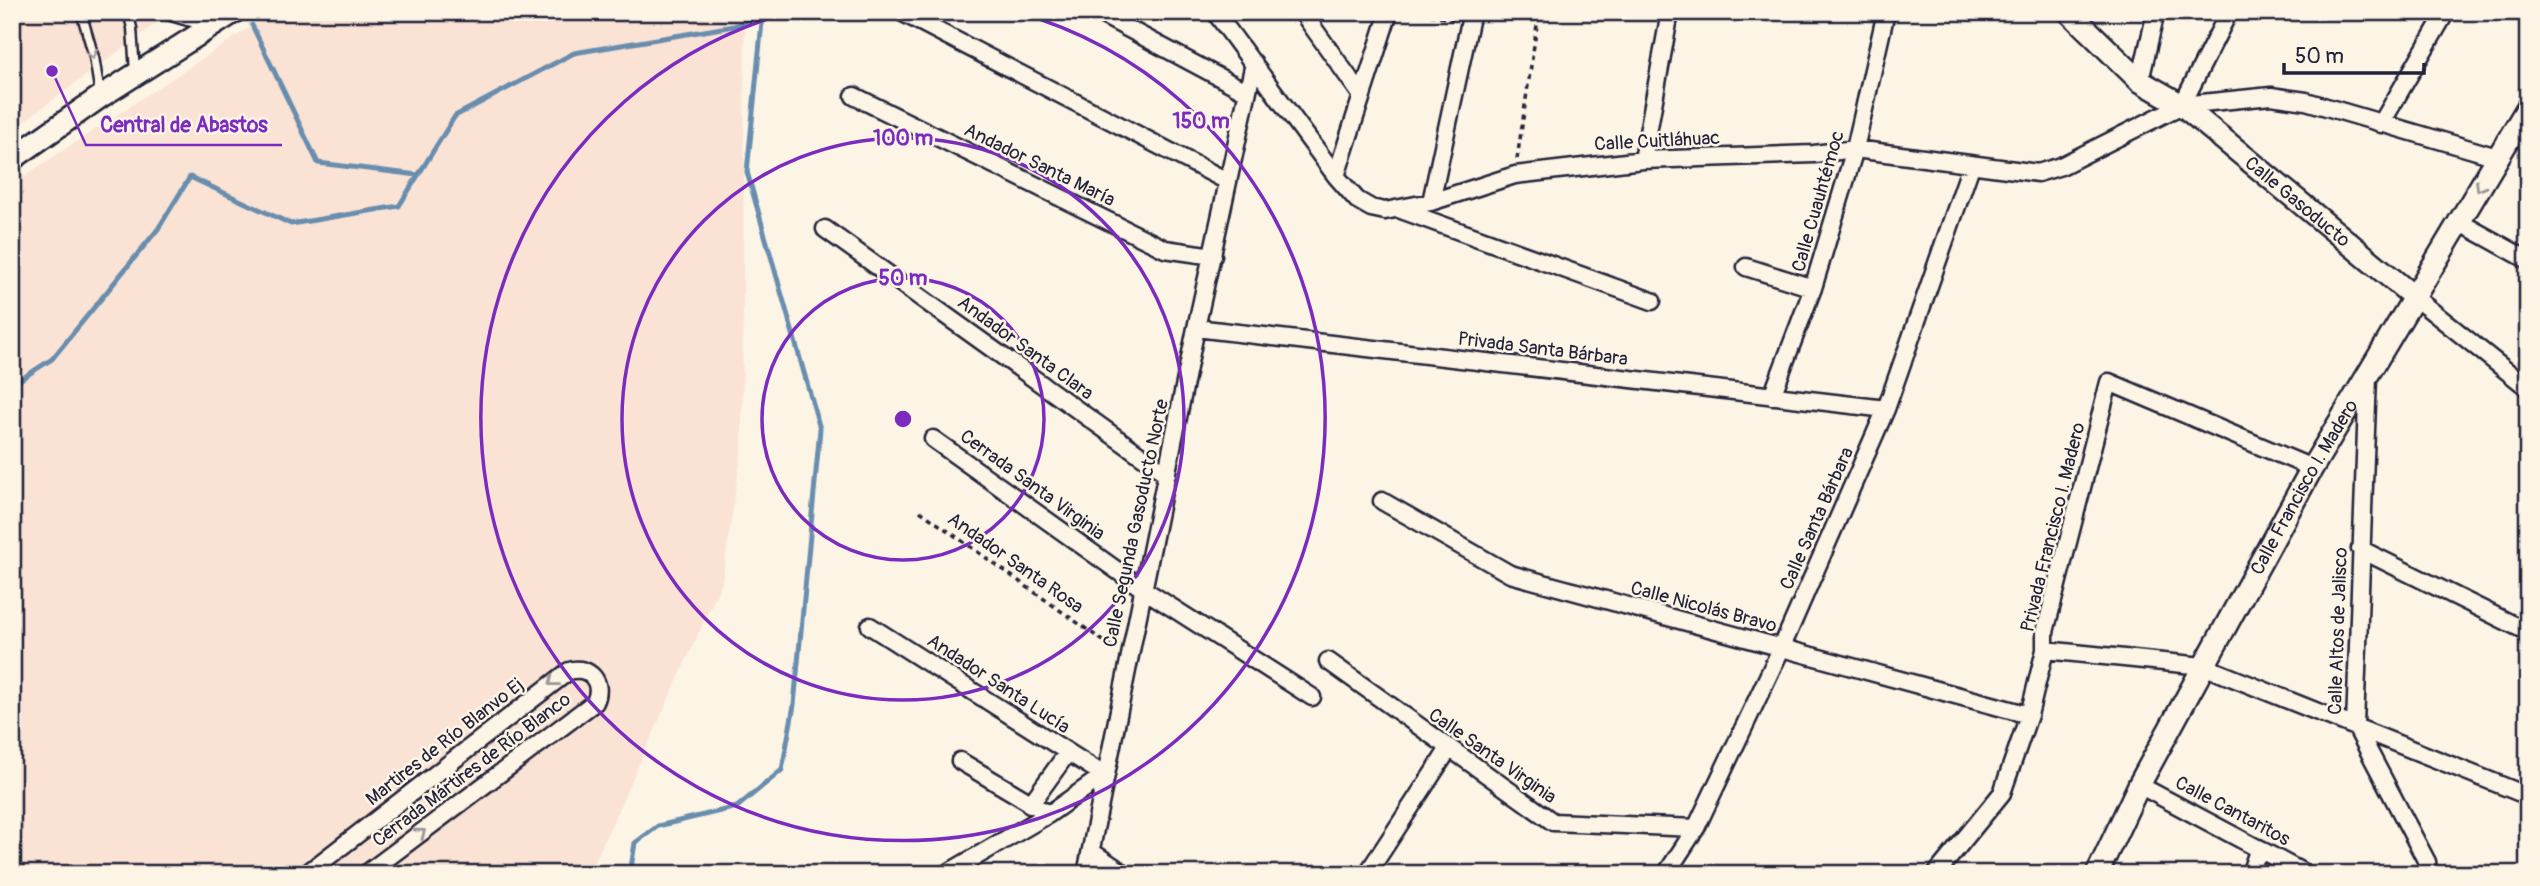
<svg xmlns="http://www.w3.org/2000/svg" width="2540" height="886" viewBox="0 0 2540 886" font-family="Pangolin,sans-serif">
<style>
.built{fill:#fae3d4}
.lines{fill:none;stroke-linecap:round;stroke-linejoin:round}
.stream{stroke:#698dae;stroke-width:5}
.lane-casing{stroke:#22223b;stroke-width:13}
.street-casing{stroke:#22223b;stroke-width:21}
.secondary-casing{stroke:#22223b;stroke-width:26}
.path{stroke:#22223b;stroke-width:3.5;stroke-dasharray:5 5;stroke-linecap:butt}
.lane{stroke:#fcf5e5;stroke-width:8}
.street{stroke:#fcf5e5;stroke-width:16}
.secondary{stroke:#fcf5e5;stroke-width:21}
.oneway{stroke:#9a9698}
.ring{fill:none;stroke:#7b2cbf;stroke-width:3.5}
.labels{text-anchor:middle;stroke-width:5;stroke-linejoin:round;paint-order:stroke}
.street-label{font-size:19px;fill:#22223b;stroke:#fcf5e5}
.centre{fill:#7b2cbf;stroke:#fcf5e5;stroke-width:3.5}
.ring-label{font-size:21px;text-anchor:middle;font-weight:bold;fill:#7b2cbf;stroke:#fcf5e5;stroke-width:5;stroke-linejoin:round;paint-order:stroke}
.leader{fill:none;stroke:#7b2cbf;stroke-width:2.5}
.callout-dot{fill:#7b2cbf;stroke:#fcf5e5;stroke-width:2.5}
.callout-label{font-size:21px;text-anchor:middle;font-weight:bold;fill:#7b2cbf;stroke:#fcf5e5;stroke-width:5;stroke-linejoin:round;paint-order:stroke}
</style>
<rect width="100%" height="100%" fill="#fcf5e5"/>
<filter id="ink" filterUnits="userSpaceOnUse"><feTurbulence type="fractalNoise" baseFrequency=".0143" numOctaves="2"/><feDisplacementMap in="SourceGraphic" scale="14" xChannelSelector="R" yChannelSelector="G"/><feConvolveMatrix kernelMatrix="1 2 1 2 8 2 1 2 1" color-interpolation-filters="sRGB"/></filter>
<g filter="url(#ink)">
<path class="built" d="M12 12H172L12 130Z
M273 12H745L742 447 722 582 589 874H12V184Z"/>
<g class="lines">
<path class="stream" d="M252 25 318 163 418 175
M12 385 52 359 158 229 190 177 291 224 399 206 455 116 574 53 734 26 762 15
M630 874 635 843 658 826 737 807 782 770 794 705 820 429 747 172 763 12"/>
<defs>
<path id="lane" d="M81 12 94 57 100 94
M128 12 132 28 135 72
M157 12 205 26"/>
<path id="street" d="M901 12 1227 181
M1097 12 1247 92
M1215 12 1336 176 1357 200 1371 208 1385 211 1431 202 1515 175 1643 160 1814 154 1855 149 2038 173 2061 166 2182 105 2271 96 2306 101 2497 157
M1302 12 1362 96
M2140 81 2156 12
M854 96 1165 249 1213 256
M2182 105 2229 12
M2381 124 2446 12
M1643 160 1670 12
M1336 176 1389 12
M1431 202 1472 12
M1401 210 1652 301
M2459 222 2528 260
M825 229 1167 474
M1746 267 1813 288
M2414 297 2528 388
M1196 328 1886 409
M2368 377 2355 725 2427 862 2429 874
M1772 396 1813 288 1855 149 1886 12
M933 439 1143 589 1312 697
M1382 501 1510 574 2029 715
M2360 549 2528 632
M870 626 1104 775 1049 814 946 874
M2045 650 2203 666 2528 796
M1328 661 1553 822 1696 828
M960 761 1049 814
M2139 785 2306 874
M1030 805 1068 752
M1092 852 1125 874
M306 874 569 671C590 665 604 683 595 702L366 874
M1086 874 1196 328 1254 63
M1367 874 1448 750
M1666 874 1696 828 1781 649 1886 409 1971 166
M1936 874 2002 793 2029 715 2045 650V632L2109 382 2312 468
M2250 874 2259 848"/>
<g id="secondary">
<path id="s1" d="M2069 12 2140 81 2182 105 2414 297"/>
<path d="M12 159 100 97 234 12"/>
<path id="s2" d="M2097 874 2139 785 2312 468 2528 107"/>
</g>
</defs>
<use href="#lane" class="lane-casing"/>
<use href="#street" class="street-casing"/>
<use href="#secondary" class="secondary-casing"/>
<path class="path" d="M1420 12 1453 20
M1517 159 1539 12
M920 511 1116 650"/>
<use href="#lane" class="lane"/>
<use href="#street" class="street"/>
<use href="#secondary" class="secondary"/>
</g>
<defs><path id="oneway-chevron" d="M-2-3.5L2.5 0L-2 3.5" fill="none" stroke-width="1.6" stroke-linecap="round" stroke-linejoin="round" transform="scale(1.75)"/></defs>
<g class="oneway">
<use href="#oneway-chevron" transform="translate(92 54) rotate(77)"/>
<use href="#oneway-chevron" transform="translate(2480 187) rotate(121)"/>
<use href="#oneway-chevron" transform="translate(553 682) rotate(142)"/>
<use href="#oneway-chevron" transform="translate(421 833) rotate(-37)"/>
</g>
</g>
<g class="ring">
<circle cx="903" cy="419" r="141"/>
<circle cx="903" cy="419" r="281"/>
<path d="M1016 12A422 422 0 1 1 790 12"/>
</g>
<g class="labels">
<g class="street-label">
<text transform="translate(1657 140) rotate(-3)" y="7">Calle Cuitláhuac</text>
<text transform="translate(1040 164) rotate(26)" y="7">Andador Santa María</text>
<text dy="7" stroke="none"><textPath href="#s1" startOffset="298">Calle Gasoducto</textPath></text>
<text transform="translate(1817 201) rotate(-74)" y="7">Calle Cuauhtémoc</text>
<text transform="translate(1026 347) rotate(36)" y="7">Andador Santa Clara</text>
<text transform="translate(1543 348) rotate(7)" y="7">Privada Santa Bárbara</text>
<text transform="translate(1033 484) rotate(36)" y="7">Cerrada Santa Virginia</text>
<text dy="7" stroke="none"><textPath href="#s2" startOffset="439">Calle Francisco I. Madero</textPath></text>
<text transform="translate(1816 518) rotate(-66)" y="7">Calle Santa Bárbara</text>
<text transform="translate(1135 523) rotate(-78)" y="7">Calle Segunda Gasoducto Norte</text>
<text transform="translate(2052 527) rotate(-76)" y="7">Privada Francisco I. Madero</text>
<text transform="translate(1016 562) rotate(35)" y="7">Andador Santa Rosa</text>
<text transform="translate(1704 606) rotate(15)" y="7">Calle Nicolás Bravo</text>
<text transform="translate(2337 631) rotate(-88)" y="7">Calle Altos de Jalisco</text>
<text transform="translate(999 683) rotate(33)" y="7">Andador Santa Lucía</text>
<text transform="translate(444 741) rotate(-38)" y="7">Martires de Río Blanvo Ej</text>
<text transform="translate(1493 755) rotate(35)" y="7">Calle Santa Virginia</text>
<text transform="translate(471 769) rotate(-37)" y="7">Cerrada Mártires de Río Blanco</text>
<text transform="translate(2233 810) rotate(28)" y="7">Calle Cantaritos</text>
</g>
</g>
<circle cx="903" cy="419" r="10" class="centre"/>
<g class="ring-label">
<text x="1201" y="128">150 m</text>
<text x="903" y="145">100 m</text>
<text x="903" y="285">50 m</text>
</g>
<path class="leader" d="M52 71L86 145H282"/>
<circle class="callout-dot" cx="52" cy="71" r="7"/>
<g class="callout-label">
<text x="184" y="132">Central de Abastos</text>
</g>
<rect width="2540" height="886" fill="none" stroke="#fcf5e5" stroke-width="42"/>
<rect x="21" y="21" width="2498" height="844" fill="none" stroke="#22223b" stroke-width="2.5" filter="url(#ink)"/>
<path d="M2284 63v10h140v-10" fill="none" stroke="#22223b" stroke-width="3.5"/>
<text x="2295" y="63" font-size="21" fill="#22223b" stroke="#fcf5e5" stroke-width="5" paint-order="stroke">50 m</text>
</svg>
